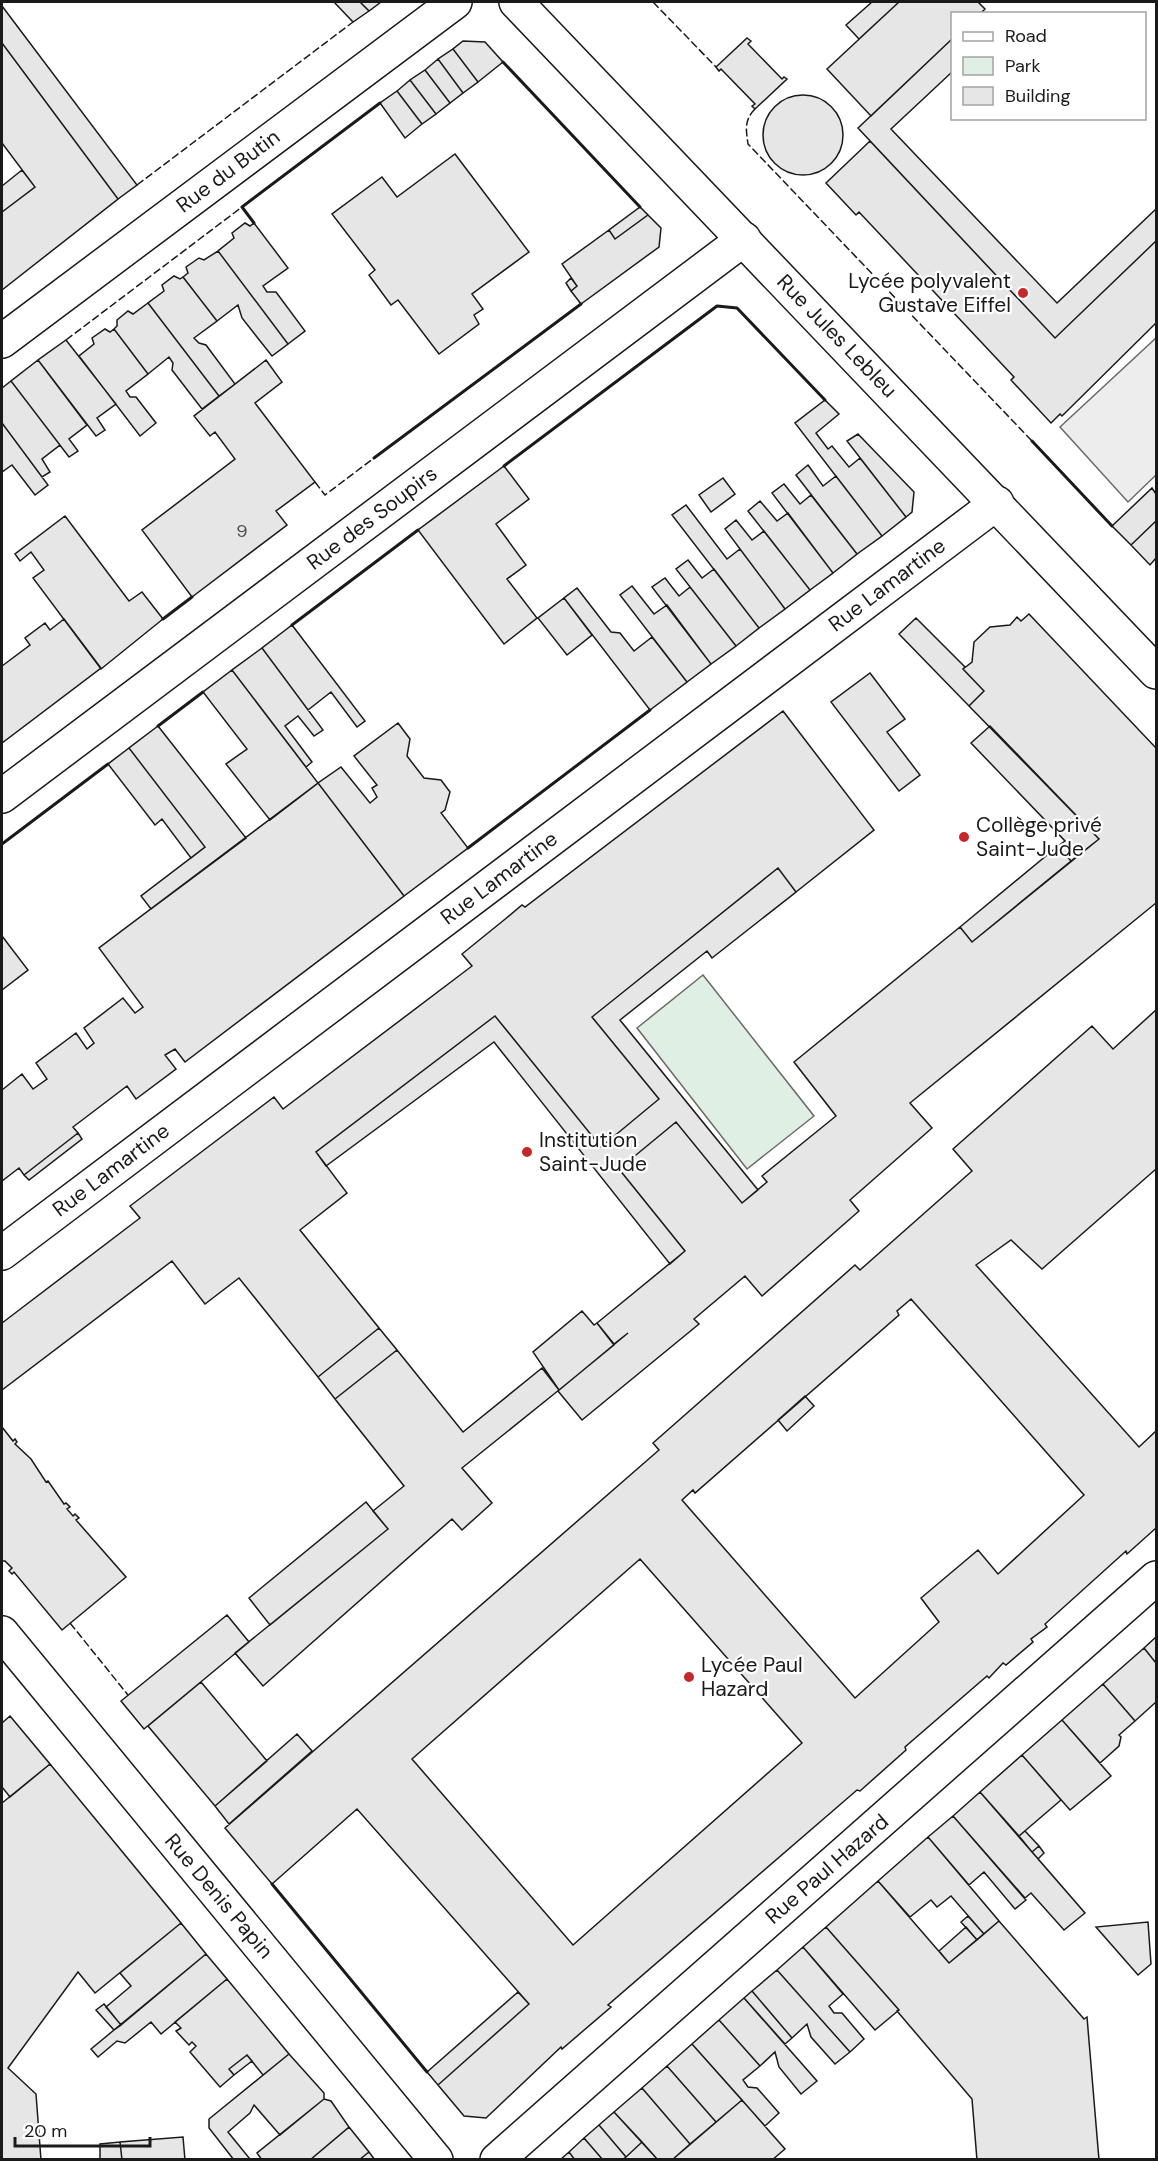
<svg xmlns="http://www.w3.org/2000/svg" width="1158" height="2161" viewBox="0 0 1158 2161" font-family="'DM Sans',sans-serif">
<style>
.green{fill:#e0efe3;stroke:#6a6a6a;stroke-width:1.5}
.parking{fill:#ededed;stroke:#6a6a6a;stroke-width:1.5}
.building{fill:#e6e6e6;stroke:#1a1a1a;stroke-width:1.5;fill-rule:evenodd}
.lines{fill:none;stroke-linecap:round;stroke-linejoin:round}
.street-casing{stroke:#1a1a1a;stroke-width:36}
.primary-casing{stroke:#1a1a1a;stroke-width:36}
.street{stroke:#fff;stroke-width:33}
.primary{stroke:#fff;stroke-width:33}
.fence{stroke:#1a1a1a;stroke-width:1.5;stroke-dasharray:8 3;stroke-linecap:butt}
.wall{stroke:#1a1a1a;stroke-width:3}
.poi-dot{fill:#c62828;stroke:#fff;stroke-width:2}
.labels{text-anchor:middle;stroke-width:4.5;stroke-linejoin:round;paint-order:stroke}
.number-label{font-size:18px;fill:#4d4d4d}
.street-label{font-size:21px;fill:#1a1a1a;stroke:#fff}
.poi-label{font-size:21px;fill:#1a1a1a;stroke:#fff;text-anchor:start}
</style>
<rect width="100%" height="100%" fill="#fff"/>
<path class="green" d="M703 975 814 1116 747 1169 637 1028Z"/>
<path class="parking" d="M1156 338V475L1128 502 1060 427Z"/>
<path class="building" d="M334 2H360L369 11 353 22Z
M360 2H381L369 11Z
M872 2H899L859 39 846 25Z
M899 2H978L985 9 980 14H952V39L871 116 827 69Z
M2 6 137 185 118 199 2 43Z
M747 38 751 41 748 44 782 79 784 77 787 79 755 109 752 106 755 104 721 69 719 71 716 67Z
M952 39V72L891 129 1057 303 1156 209V241L1055 338 858 128Z
M463 41 485 42 503 62 478 82 453 49Z
M2 43 118 199 2 290V212L35 187 2 143Z
M453 49 478 82 463 93 438 59Z
M438 59 463 93 450 103 425 70Z
M425 70 450 103 436 114 410 80Z
M410 80 436 114 422 124 397 91Z
M397 91 422 124 405 138 380 103Z
M763 135a40 40 0 1 1 80 0a40 40 0 1 1-80 0Z
M870 141 1055 338 1156 241V323L1062 416 1060 414 1051 423 1011 380 1014 377 859 212 856 215 826 183Z
M455 154 529 252 472 294 483 309 474 315 479 324 439 354 398 300 391 305 369 275 375 270 332 214 382 177 397 197Z
M22 170 35 187 2 212V186Z
M640 207 648 215 615 239 609 230Z
M648 215 661 228 659 247 581 304 571 291 577 286 562 264 609 230 615 239Z
M245 223 250 226 254 223 288 268 263 286 267 292H276L305 331 288 344 218 251 234 238 232 233Z
M218 251 288 344 272 356 242 318 238 305 217 321 183 277 188 273 186 267 199 258 204 260Z
M174 276 180 279 183 277 217 321 194 338 199 343 206 345 235 384 219 396 148 303 164 291 162 285Z
M571 278 577 286 571 291 566 283Z
M148 303 219 396 202 409 172 370 173 363 169 357 148 374 114 329 117 326V320L128 311 133 314Z
M105 329 110 332 114 329 148 374 126 391 130 397H136L156 423 140 436 79 356 94 344 92 338Z
M66 340 116 404 97 418 105 430 96 436 38 360Z
M38 360 87 425 69 439 78 451 69 457 11 381Z
M266 360 282 382 255 403 315 482 276 511 287 525 192 597 142 530 235 459 215 432 210 436 194 416Z
M11 381 60 445 42 459 50 472 42 477 2 423V388Z
M825 400 839 414 816 433 828 449 832 446 849 467 860 458 906 517 882 536 795 423Z
M2 423 48 485 35 495 12 465 2 472Z
M858 434 914 492 912 512 906 517 847 441Z
M808 465 823 486 836 476 882 536 857 554 796 475Z
M504 466 529 499 496 524 526 565 507 579 537 618 504 644 418 530Z
M723 478 735 494 711 512 699 495Z
M784 484 800 504 811 495 857 554 833 573 772 493Z
M1152 488 1156 494V521L1131 545 1112 526Z
M760 501 777 521 788 513 833 573 810 590 748 511Z
M686 505 727 559 740 549 785 609 759 628 672 515Z
M65 516 129 601 142 592 163 619 101 669 33 578 44 570 31 552 20 561 15 554Z
M736 520 752 540 764 531 810 590 785 609 725 529Z
M1156 521V558L1150 565 1131 545Z
M688 560 702 578 714 569 759 628 736 646 676 569Z
M665 578 679 596 690 587 736 646 711 664 652 587Z
M632 586 654 614 667 605 711 664 687 682 620 595Z
M577 588 611 632 620 633 634 651 652 637 687 682 650 710 564 598Z
M564 598 592 635 567 655 538 618Z
M1029 614 1156 748V903L910 1103 932 1128 850 1200 859 1211 762 1296 745 1276 694 1319 699 1324 582 1420 558 1391 628 1333 614 1344 597 1323 685 1251 619 1169 676 1122 742 1203 767 1182 762 1176 836 1116 794 1062 960 927 972 942 1099 839 969 706 984 691 963 669 972 662 974 642 990 627 1010 625 1017 617 1021 621Z
M916 618 965 667 963 669 984 691 969 706 899 634Z
M64 619 101 668 2 743V666L30 645 25 638 45 623 50 630Z
M292 625 365 721 357 727 331 692 308 710 262 648Z
M262 648 323 730 314 736 298 716 285 726 312 762 306 767 232 670Z
M232 670 318 783 270 820 226 764 247 749 203 692Z
M870 673 905 719 887 732 920 775 899 791 831 702Z
M783 711 874 830 796 892 778 868 592 1017 659 1099 601 1147 495 1016 316 1152 347 1193 300 1230 379 1328 318 1377 239 1278 205 1304 172 1261 2 1390V1323L140 1218 130 1206 274 1097 283 1109 472 966 462 954 504 920 522 905 525 907Z
M398 723 410 739 407 756 424 778 441 780 450 792 445 810 441 813 468 848 404 896 318 783 341 767 370 803 377 797 372 788 377 785 354 756Z
M158 726 246 838 151 909 141 896 205 847 129 748Z
M990 726 1099 839 1071 861 1058 846 1065 841 971 743Z
M129 748 205 847 191 858 162 819 155 825 108 764Z
M318 783 404 896 185 1062 175 1049 165 1055 176 1069 136 1099 127 1086 73 1127 78 1133 24 1175 19 1168 2 1181V1090L22 1074 33 1089 47 1079 36 1063 76 1033 87 1049 94 1043 84 1028 123 998 135 1013 143 1007 99 948Z
M1058 846 1071 861 972 942 960 927Z
M778 868 796 892 712 958 707 951 620 1020 758 1190 742 1203 676 1122 619 1169 685 1251 670 1264 494 1042 326 1166 316 1152 495 1016 601 1147 659 1099 592 1017Z
M2 936 28 970 2 990Z
M1156 1010V1169L1042 1269 1011 1240 976 1265 1139 1447 1156 1431V1528L1127 1554 1126 1551 1045 1624 1047 1627 1031 1639 1033 1642 1006 1665 1003 1663 989 1678 987 1676 905 1747 906 1750 860 1791 857 1790 608 2005 611 2007 562 2049 561 2047 486 2118 464 2116 438 2085 529 2004 357 1809 272 1884 225 1828 659 1450 653 1443 855 1265 860 1270 972 1171 953 1149 1092 1026 1113 1049ZM911 1299 1084 1495 998 1574 978 1550 921 1598 939 1622 855 1698 682 1500 693 1490 695 1493 899 1315 897 1311ZM640 1559 802 1743 573 1945 412 1759Z
M78 1133 82 1139 29 1180 24 1175Z
M582 1311 594 1325 597 1323 614 1345 559 1390 533 1352Z
M379 1328 397 1350 335 1399 318 1377Z
M397 1350 463 1432 542 1368 559 1390 462 1468 492 1503 462 1530 452 1519 263 1686 235 1653 388 1529 373 1511 404 1486 335 1399Z
M805 1396 814 1406 787 1431 778 1420Z
M2 1427 13 1441 15 1439 17 1442 15 1444 31 1459 46 1482 48 1481 64 1504 66 1503 70 1507 67 1509 73 1516 75 1514 79 1518 76 1520 126 1577 62 1630 14 1572 12 1574 9 1571 12 1568 5 1561H2Z
M366 1502 388 1529 270 1625 249 1598Z
M227 1615 249 1642 144 1729 121 1701Z
M1156 1637V1663L1144 1648Z
M1144 1648 1156 1663V1702L1135 1721 1103 1684Z
M201 1682 267 1761 215 1806 148 1726Z
M1103 1684 1135 1721 1119 1735 1121 1737 1119 1746 1100 1763 1062 1720Z
M10 1716 50 1764 10 1797 2 1787V1723Z
M1062 1720 1111 1776 1070 1810 1022 1755Z
M297 1734 312 1751 229 1824 215 1806Z
M1022 1755 1061 1800 1019 1836 980 1792Z
M50 1764 181 1923 95 1993 78 1972 8 2068 36 2094 41 2160H2V1803Z
M980 1792 1085 1913 1064 1930 1031 1893 1025 1898 953 1816Z
M953 1816 1026 1900 1015 1909 984 1872 969 1885 928 1837Z
M1025 1831 1039 1846 1032 1852 1019 1836Z
M928 1837 999 1921 984 1934 951 1896 937 1907 931 1900 910 1917 878 1881Z
M1039 1846 1044 1853 1038 1859 1032 1852Z
M878 1881 949 1963 999 1921 1084 2019 1087 2017 1099 2160H977L972 2099 897 2011 899 2010 826 1927Z
M968 1916 984 1934 977 1940 961 1922Z
M1148 1922 1151 1964 1138 1975 1096 1927Z
M181 1923 206 1954 121 2025 106 2007 131 1986 120 1973Z
M826 1927 899 2010 875 2030 803 1947Z
M966 1927 977 1940 949 1963 939 1951Z
M803 1947 843 1994 829 2006 834 2013H842L864 2039 850 2052 777 1970Z
M206 1954 227 1979 161 2034 151 2022 125 2043 117 2041 98 2057 91 2049Z
M777 1970 850 2052 835 2064 811 2037 807 2024 792 2038 752 1991Z
M227 1979 289 2054 263 2075 247 2055 229 2069 234 2075 220 2087 190 2052 196 2046 192 2042 189 2045 176 2031 181 2028 175 2022Z
M752 1991 792 2038 785 2044 744 1998Z
M518 1992 529 2004 438 2085 427 2072Z
M744 1998 817 2081 801 2094 779 2067 775 2052 760 2066 719 2020Z
M104 2004 121 2025 114 2030 96 2010Z
M719 2020 760 2066 743 2080 748 2087 757 2088 779 2113 765 2126 692 2044Z
M692 2044 742 2100 716 2122 667 2066Z
M289 2054 324 2093V2099L280 2135 254 2105 250 2113 228 2132 250 2159 234 2160 209 2128V2119Z
M247 2055 252 2061 234 2075 229 2069Z
M667 2066 716 2122 690 2144 642 2088Z
M642 2088 690 2144 672 2160H658L614 2112Z
M324 2099 331 2101 349 2127 310 2160H262L257 2153Z
M742 2100 785 2149 772 2160H672Z
M614 2112 642 2142 626 2157 599 2125Z
M599 2125 626 2157 622 2160H603L584 2138Z
M349 2127 369 2152 359 2160H310Z
M183 2137 185 2160H122L120 2142Z
M584 2138 603 2160H575L569 2152Z
M120 2142 122 2160 100 2159V2144Z
M642 2142 658 2160H622L626 2157Z
M369 2152 375 2160H359Z
M569 2152 575 2160H560Z"/>
<g class="lines">
<defs>
<path id="street" d="M2 341 455 2
M2 796 744 239
M2 1253 997 503
M2 1633 436 2160
M497 2160 1156 1578"/>
<path id="primary" d="M516 2 1156 672"/>
</defs>
<use href="#street" class="street-casing"/>
<use href="#primary" class="primary-casing"/>
<use href="#street" class="street"/>
<use href="#primary" class="primary"/>
<path class="fence" d="M653 2 716 67
M755 109C744 120 746 130 748 144L1032 441
M137 185 353 22
M66 340 242 207
M315 482 325 495 374 458
M70 1623 128 1695"/>
<path class="wall" d="M503 62 640 207
M254 223 242 207 380 103
M1032 441 1112 526
M374 458 581 304
M504 466 717 306 737 308 825 400
M163 619 192 597
M292 625 418 530
M158 726 203 692
M2 844 108 764
M468 848 650 710
M272 1884 427 2072"/>
</g>
<g class="poi-dot">
<circle cx="1023" cy="293" r="6"/>
<circle cx="964" cy="837" r="6"/>
<circle cx="527" cy="1152" r="6"/>
<circle cx="689" cy="1677" r="6"/>
</g>
<g class="labels">
<g class="number-label">
<text x="242" y="537">9</text>
</g>
<g class="street-label">
<text transform="translate(228 171) rotate(-37)" y="7">Rue du Butin</text>
<text transform="translate(837 336) rotate(46)" y="7">Rue Jules Lebleu</text>
<text transform="translate(372 518) rotate(-37)" y="7">Rue des Soupirs</text>
<text transform="translate(887 585) rotate(-37)" y="7">Rue Lamartine</text>
<text transform="translate(499 878) rotate(-37)" y="7">Rue Lamartine</text>
<text transform="translate(111 1170) rotate(-37)" y="7">Rue Lamartine</text>
<text transform="translate(827 1869) rotate(-41)" y="7">Rue Paul Hazard</text>
<text transform="translate(219 1896) rotate(50)" y="7">Rue Denis Papin</text>
</g>
<g class="poi-label">
<text x="1011" y="288" text-anchor="end">Lycée polyvalent<tspan x="1011" dy="24">Gustave Eiffel</tspan></text>
<text x="976" y="832">Collège privé<tspan x="976" dy="24">Saint-Jude</tspan></text>
<text x="539" y="1147">Institution<tspan x="539" dy="24">Saint-Jude</tspan></text>
<text x="701" y="1672">Lycée Paul<tspan x="701" dy="24">Hazard</tspan></text>
</g>
</g>
<rect width="1158" height="2161" fill="none" stroke="#1a1a1a" stroke-width="6"/>
<rect x="951" y="12" width="195" height="108" fill="#ffffff" stroke="#a3a3a3" stroke-width="1.5"/>
<rect x="963" y="32" width="30" height="9" fill="#ffffff" stroke="#a3a3a3" stroke-width="1.5"/>
<text x="1005" y="42" font-size="18" fill="#1a1a1a">Road</text>
<rect x="963" y="57" width="30" height="18" fill="#e0efe3" stroke="#a3a3a3" stroke-width="1.5"/>
<text x="1005" y="72" font-size="18" fill="#1a1a1a">Park</text>
<rect x="963" y="87" width="30" height="18" fill="#e6e6e6" stroke="#a3a3a3" stroke-width="1.5"/>
<text x="1005" y="102" font-size="18" fill="#1a1a1a">Building</text>
<path d="M15 2137v9h135v-9" fill="none" stroke="#1a1a1a" stroke-width="3"/>
<text x="24" y="2137" font-size="18" fill="#1a1a1a" stroke="#ffffff" stroke-width="4.5" paint-order="stroke">20 m</text>
</svg>
